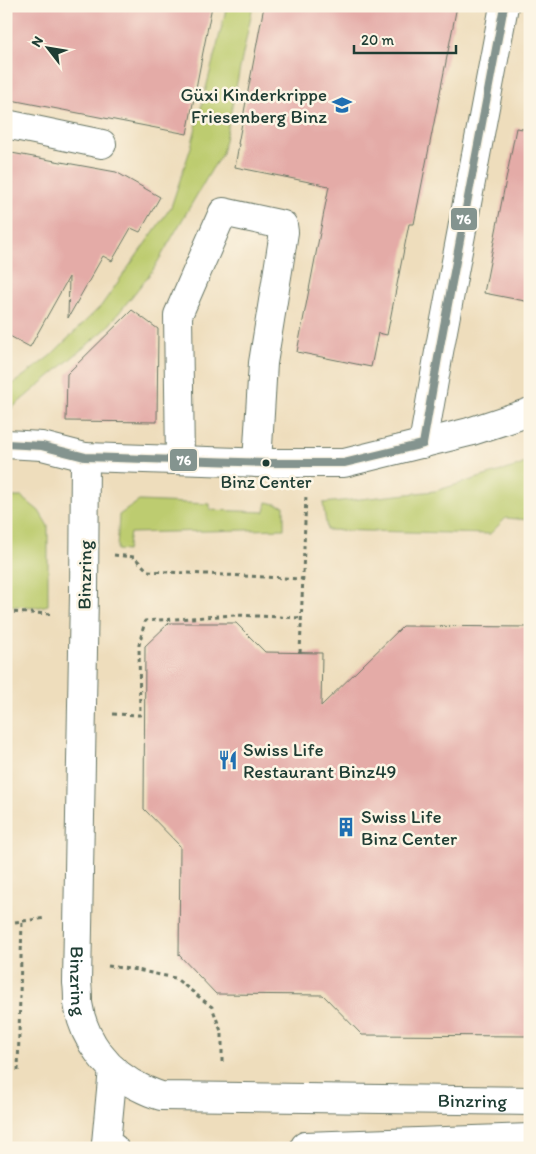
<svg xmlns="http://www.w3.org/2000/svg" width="536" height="1154" viewBox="0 0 536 1154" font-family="Itim,sans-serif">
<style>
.green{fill:#bdcc6f;stroke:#6e8452}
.building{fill:#e4aba7}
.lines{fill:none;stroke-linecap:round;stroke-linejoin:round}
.minor-casing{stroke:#677564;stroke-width:30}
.path{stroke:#677564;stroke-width:3;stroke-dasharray:4 4;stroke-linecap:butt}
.minor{stroke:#fff;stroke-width:28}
.bus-1-casing{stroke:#fcf5e5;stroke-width:11}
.bus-1{stroke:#84948f;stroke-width:8}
.bus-dot{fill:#1f3d34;stroke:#fcf5e5;stroke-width:2}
.labels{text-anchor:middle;stroke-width:5;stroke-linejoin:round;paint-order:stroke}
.bus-label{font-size:18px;fill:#1f3d34;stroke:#fcf5e5}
.poi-label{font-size:19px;fill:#1f3d34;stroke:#fcf5e5;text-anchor:start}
.street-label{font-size:19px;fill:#1f3d34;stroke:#fcf5e5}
.line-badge{stroke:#fcf5e5;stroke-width:2}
.badge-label{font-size:14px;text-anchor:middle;font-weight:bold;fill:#fff}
</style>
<rect width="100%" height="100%" fill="#fcf5e5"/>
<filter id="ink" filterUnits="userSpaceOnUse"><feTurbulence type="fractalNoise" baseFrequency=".02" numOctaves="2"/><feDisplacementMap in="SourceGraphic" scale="10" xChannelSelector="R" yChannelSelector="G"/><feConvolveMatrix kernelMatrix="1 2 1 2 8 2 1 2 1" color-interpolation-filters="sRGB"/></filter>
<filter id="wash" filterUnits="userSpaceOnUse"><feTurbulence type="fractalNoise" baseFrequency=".0096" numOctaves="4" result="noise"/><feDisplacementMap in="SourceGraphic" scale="20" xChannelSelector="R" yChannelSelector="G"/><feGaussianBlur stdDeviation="1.12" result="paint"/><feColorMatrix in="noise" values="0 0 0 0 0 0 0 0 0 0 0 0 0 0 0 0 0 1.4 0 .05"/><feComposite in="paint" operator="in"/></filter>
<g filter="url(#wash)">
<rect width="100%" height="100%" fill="#eeddbc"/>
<path class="green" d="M227 6H253L222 154 212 169 153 270 106 329 6 413V389L50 356 101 306 171 207 191 147Z
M530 461V520L506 518 490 534 327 530 323 503 435 491 518 466Z
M6 497H22L39 511 48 526V605L40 607 6 606Z
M139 501 210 504V510L265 512 267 502 284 506V529L130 533 127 551 117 550 119 515Z"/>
<g id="blocks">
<path class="building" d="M6 6H212L187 134 6 99Z
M264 6H457L414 224H409L387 335 378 333 371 367 297 352 329 186 235 167 239 144H238Z
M516 128 530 130V302L484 293Z
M6 152 116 172 160 197 140 232 131 228 112 261 103 256 68 318 69 277 30 347 6 334Z
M132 310 158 329 157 422 66 421 67 374Z
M169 623H236L265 652 322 653 321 706 403 626 530 627V1036L362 1035 323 995 216 994 179 955 180 846 144 809 145 646Z"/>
</g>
</g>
<g filter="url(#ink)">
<use href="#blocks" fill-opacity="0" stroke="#677564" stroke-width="1"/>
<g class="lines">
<defs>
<g id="minor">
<path d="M6 124 102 144"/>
<path d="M6 444 42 446 85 457 266 463H344L469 432 530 412"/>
<path d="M423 444 439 352 504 6"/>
<path id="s1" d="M85 457 84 594 77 983C78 990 78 996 78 1003 83 1040 109 1074 143 1089 149 1092 155 1094 161 1096L530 1101"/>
<path d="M180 460 178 315 223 212 283 225 284 232 279 264 263 363 257 463"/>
<path d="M113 1069 106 1143 114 1148"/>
<path d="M305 1148V1146L530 1138"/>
</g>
</defs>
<use href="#minor" class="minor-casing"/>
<path class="path" d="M114 555 134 557 148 571 303 579
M6 612 53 614
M300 653 306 495
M113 714 140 715 139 645 145 621 235 615 302 618
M15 922 46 918
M108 966 137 970 175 978 212 1007 222 1034V1066
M18 1071 22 920"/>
<use href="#minor" class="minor"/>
<defs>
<path id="bus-1" d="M6 444 42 446 85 457 266 463H344L423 444 439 352 504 6"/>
</defs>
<use href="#bus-1" class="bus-1-casing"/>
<use href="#bus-1" class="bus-1"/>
</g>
</g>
<defs>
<symbol id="school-bare" viewBox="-9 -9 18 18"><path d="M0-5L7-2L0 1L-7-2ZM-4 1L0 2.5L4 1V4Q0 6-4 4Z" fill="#1f6fb2" stroke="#fcf5e5" stroke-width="2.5" paint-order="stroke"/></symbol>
<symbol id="restaurant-bare" viewBox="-9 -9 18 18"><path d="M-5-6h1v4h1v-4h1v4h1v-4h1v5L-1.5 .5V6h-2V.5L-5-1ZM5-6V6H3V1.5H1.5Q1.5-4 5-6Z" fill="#1f6fb2" stroke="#fcf5e5" stroke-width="2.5" paint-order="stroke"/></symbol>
<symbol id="building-bare" viewBox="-9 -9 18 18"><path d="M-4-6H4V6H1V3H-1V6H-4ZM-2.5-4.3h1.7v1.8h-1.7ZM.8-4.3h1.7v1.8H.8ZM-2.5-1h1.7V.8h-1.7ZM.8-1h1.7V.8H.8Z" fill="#1f6fb2" stroke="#fcf5e5" stroke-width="2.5" paint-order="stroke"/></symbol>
</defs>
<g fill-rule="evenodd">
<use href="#school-bare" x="328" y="91" width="28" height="28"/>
<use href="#restaurant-bare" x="214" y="746" width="28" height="28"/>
<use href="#building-bare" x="332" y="813" width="28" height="28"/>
</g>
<circle class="bus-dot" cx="266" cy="463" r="4.5"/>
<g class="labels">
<g class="bus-label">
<text x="266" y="488">Binz Center</text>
</g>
<g class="poi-label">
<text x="327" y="101" text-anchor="end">Güxi Kinderkrippe<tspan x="327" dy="22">Friesenberg Binz</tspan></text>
<text x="243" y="756">Swiss Life<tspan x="243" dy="22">Restaurant Binz49</tspan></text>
<text x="361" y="823">Swiss Life<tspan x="361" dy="22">Binz Center</tspan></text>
</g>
<g class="street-label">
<text transform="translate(84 575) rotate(-89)" y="7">Binzring</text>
<text dy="7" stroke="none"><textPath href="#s1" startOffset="524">Binzring</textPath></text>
<text dy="7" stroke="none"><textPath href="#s1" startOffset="989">Binzring</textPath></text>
</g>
</g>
<g class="line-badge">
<rect x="450" y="207" width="28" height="24" rx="5" fill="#84948f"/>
<rect x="169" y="448" width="29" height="24" rx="5" fill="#84948f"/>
</g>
<g class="badge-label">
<text x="464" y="224">76</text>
<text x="184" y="465">76</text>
</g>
<rect width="536" height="1154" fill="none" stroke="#fcf5e5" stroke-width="25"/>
<g transform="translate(48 48) rotate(301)" stroke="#fcf5e5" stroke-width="4" paint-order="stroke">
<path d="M0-4L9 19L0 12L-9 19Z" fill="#1f3d34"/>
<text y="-8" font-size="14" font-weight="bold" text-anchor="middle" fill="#1f3d34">N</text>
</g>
<path d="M354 45v8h102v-8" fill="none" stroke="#1f3d34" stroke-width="2.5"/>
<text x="361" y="45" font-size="15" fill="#1f3d34" stroke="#fcf5e5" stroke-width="4" paint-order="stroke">20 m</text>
</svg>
